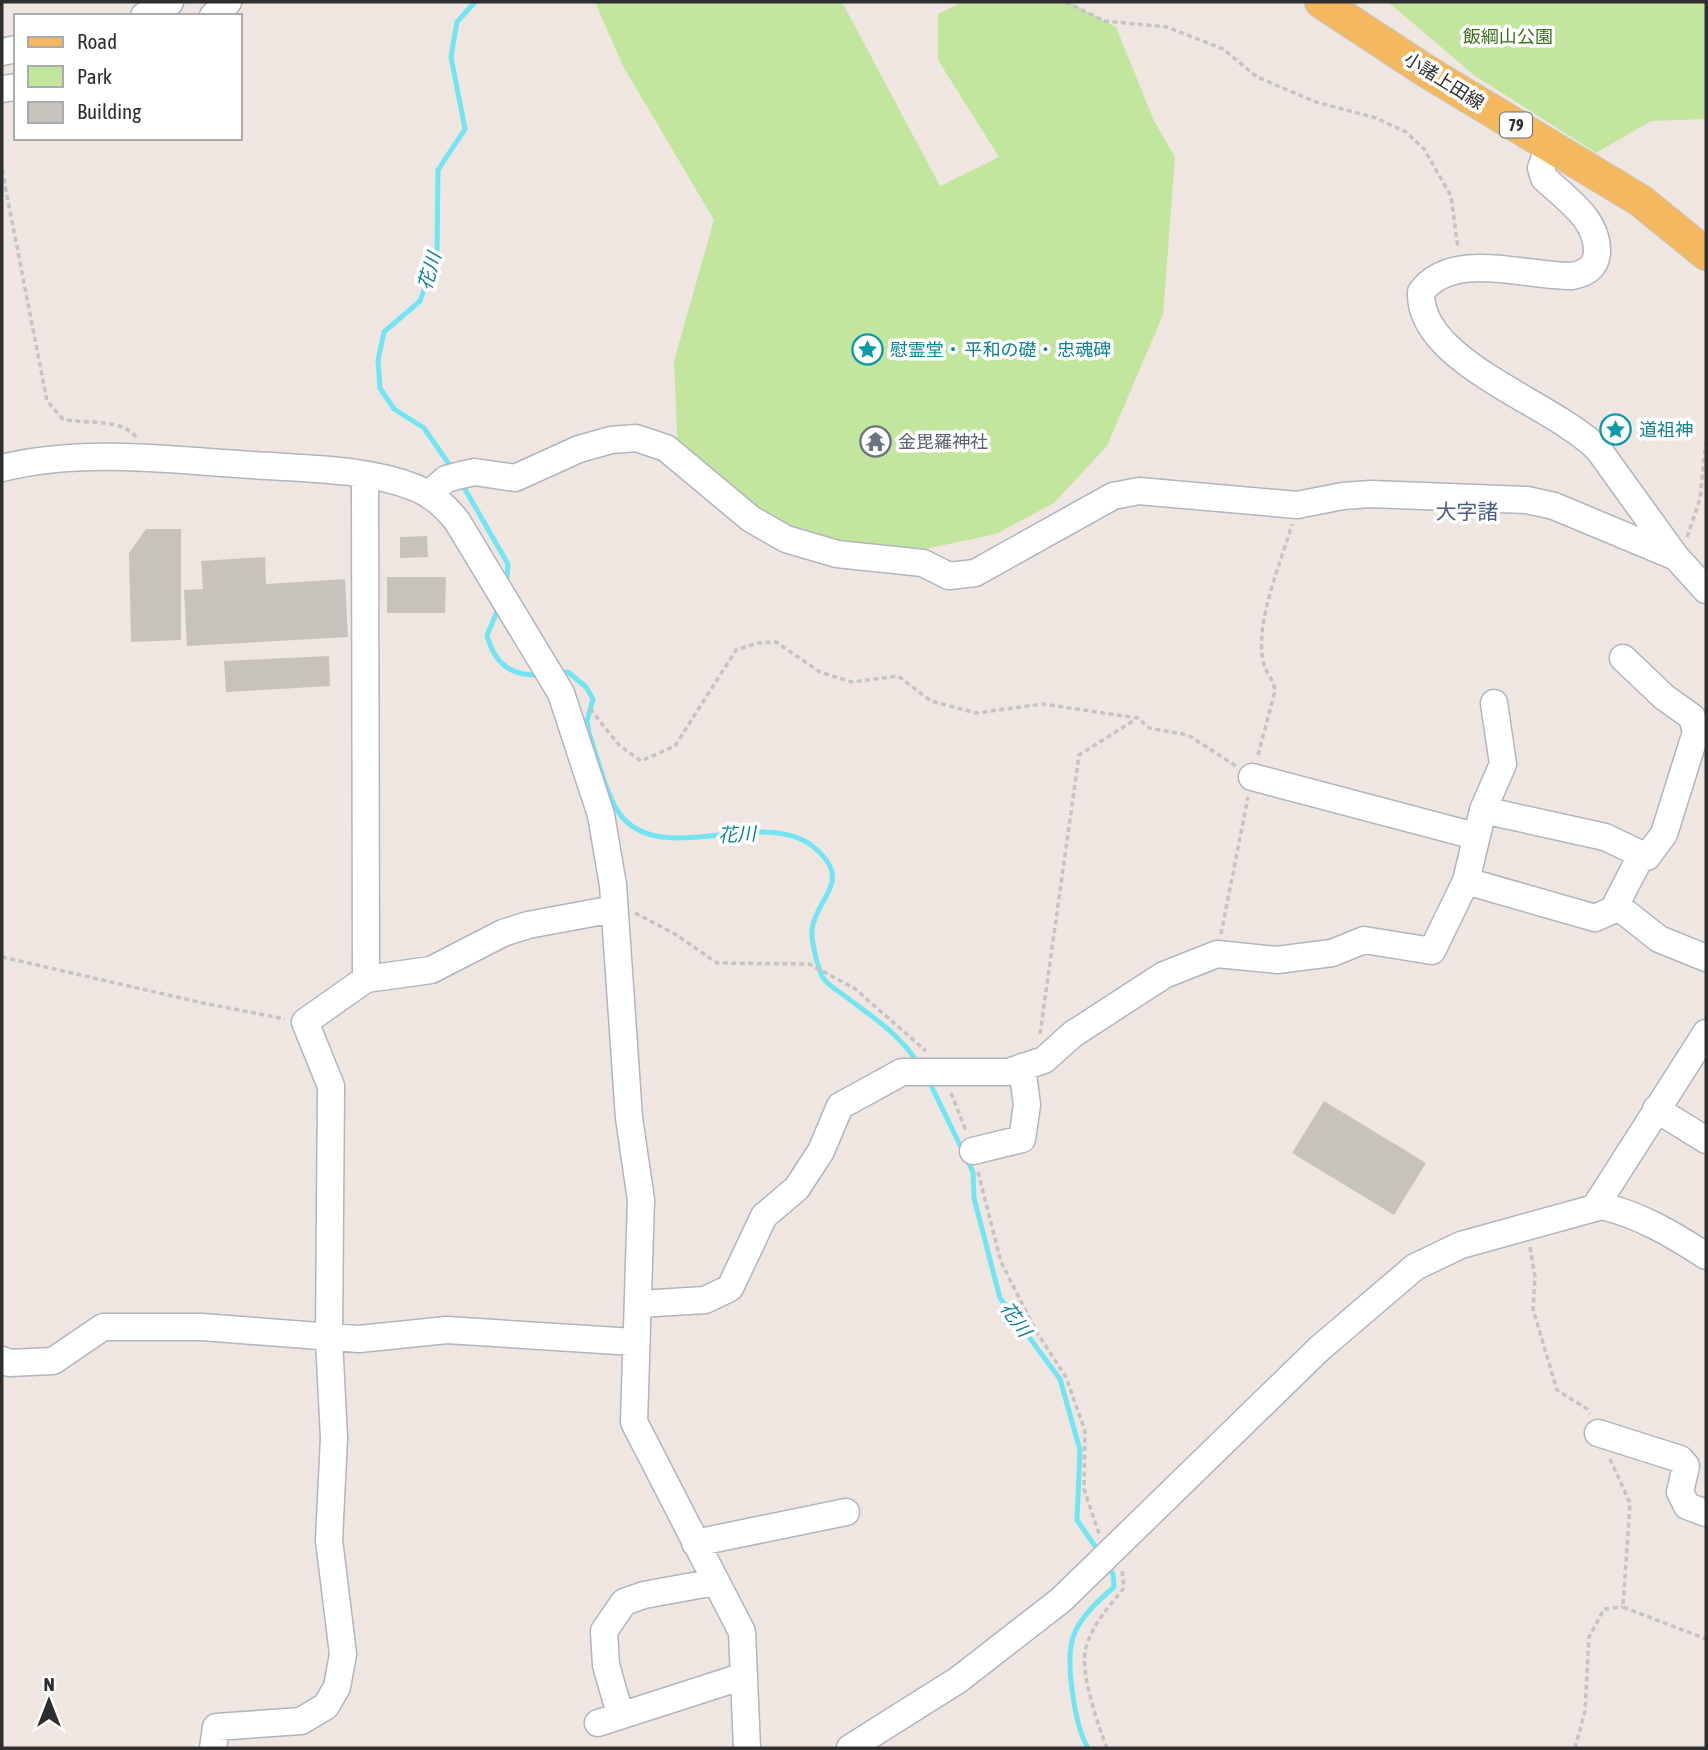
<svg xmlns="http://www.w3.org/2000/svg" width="1708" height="1750" viewBox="0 0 1708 1750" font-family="'Asap Condensed','Noto Sans JP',sans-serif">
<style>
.green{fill:#c2e69d}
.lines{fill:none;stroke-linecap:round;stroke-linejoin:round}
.stream{stroke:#73e5f2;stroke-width:5}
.building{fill:#c8c2bc}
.minor-casing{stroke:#b0b5be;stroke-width:29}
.major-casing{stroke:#c4c4c4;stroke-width:34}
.path{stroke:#c4c4c4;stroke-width:3.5;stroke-dasharray:5 3.5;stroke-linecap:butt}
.minor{stroke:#fff;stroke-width:26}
.major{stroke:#f4b960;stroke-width:32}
.labels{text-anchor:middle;stroke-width:7;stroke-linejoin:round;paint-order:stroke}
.shield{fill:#fff;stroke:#6d6d6d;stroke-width:2}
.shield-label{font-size:16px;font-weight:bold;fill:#2e2e2e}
.park-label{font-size:18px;fill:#3a6f1a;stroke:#fff}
.street-label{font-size:18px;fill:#2e2e2e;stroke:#fff}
.culture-label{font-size:18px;fill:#0d838f;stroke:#fff;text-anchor:start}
.worship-label{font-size:18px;fill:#5b616d;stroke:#fff;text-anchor:start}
.water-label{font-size:19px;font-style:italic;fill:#0c7e96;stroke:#fff}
.quarter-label{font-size:21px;fill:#4c5e81;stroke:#fff}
</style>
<rect width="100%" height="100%" fill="#efe6e1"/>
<path class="green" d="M595 2H842L940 186 999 157 938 60V14L962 2H1069L1116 27 1154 121 1175 157 1163 315 1107 446 1054 503 996 534 892 556 791 548 679 477 674 361 714 220 623 66Z
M1388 2H1706V119L1651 121 1596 153 1474 75Z"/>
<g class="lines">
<path class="stream" d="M453 470 424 428 394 409 380 388 378 360 384 332 420 301 437 255 438 170 465 129 451 57 457 22 475 2
M462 484 508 564 506 588
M499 607 487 635C494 664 513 678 542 674
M559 673 568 672 586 687 593 699 587 721 589 733C597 756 606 794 619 813 660 871 764 803 816 849 853 882 817 896 812 929 811 941 817 964 822 976 826 985 842 993 850 1000 876 1019 902 1037 919 1065
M928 1079 973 1172 974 1198 1000 1298 1060 1379 1080 1450 1077 1520 1099 1552
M1088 1748C1075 1727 1065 1662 1073 1637 1080 1617 1098 1601 1114 1587L1113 1574 1108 1566"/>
</g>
<path class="building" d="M146 529H181V640L131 642 129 553Z
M427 536 428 557 400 558V537Z
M265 557 266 584 345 579 348 637 187 646 184 590 203 589 201 561Z
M387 577H446L445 613H387Z
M329 656 330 686 226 692 224 661Z
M1324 1101 1426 1163 1394 1215 1292 1153Z"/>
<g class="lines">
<defs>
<path id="minor" d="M144 16 170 2
M213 16 228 2
M2 52 16 49
M2 89 16 87
M1549 145 1541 168 1544 178C1566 199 1598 219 1597 252 1596 268 1586 273 1572 276 1526 277 1453 249 1421 292 1418 362 1553 403 1598 449L1676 557 1706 590
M2 468C84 448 170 460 252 465 306 469 366 468 416 488 433 495 446 507 457 521L561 693 601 815 613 885 629 1118 641 1200 634 1422 742 1632 747 1748
M365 475 366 979
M429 494 446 479 461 475 475 472 515 478 579 449 611 440 636 438 666 448 751 519 786 539 837 554 923 563 949 576 975 573 1113 496 1139 491 1297 505 1343 496 1371 494 1527 500 1554 506 1676 557
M1623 658 1664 697 1692 717 1696 732
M1252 777 1475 836
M1483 810 1503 764 1494 703
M1466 881 1595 918 1613 910 1642 854
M1616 905 1659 939 1706 958
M1656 1109 1706 1140
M973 1151 1022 1139 1027 1105 1022 1067
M1595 1207 1706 1033
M639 1304 705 1300 730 1288 764 1216 797 1188 821 1151 840 1106 902 1072H1008L1044 1060 1073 1034 1164 975 1217 954 1277 960 1332 953 1364 940 1432 951 1466 881 1483 810 1605 837 1647 857 1664 834 1696 732 1706 734
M2 1360 9 1363 53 1361 103 1327H202L359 1339 447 1330 634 1342
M1598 1433 1680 1459 1686 1466 1680 1492 1687 1506 1706 1513
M695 1543 846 1512
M620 1714 606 1665 604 1631 624 1602 644 1595 715 1582
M598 1723 744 1676
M213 1748 216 1727 301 1721 326 1706 337 1687 343 1654 329 1540 334 1438 329 1339 331 1086 305 1022 366 979 431 970 503 933 528 925 614 909
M850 1748 958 1680 1061 1600 1320 1348 1415 1267 1461 1245 1602 1206C1640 1215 1674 1235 1706 1256"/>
<path id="major" d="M1321 2 1426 71 1641 201 1706 254"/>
</defs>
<use href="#minor" class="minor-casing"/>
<use href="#major" class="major-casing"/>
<path class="path" d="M1066 2 1104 21 1167 27 1223 49 1257 77 1316 102 1376 118 1406 132 1424 149 1451 196 1458 249
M2 170 47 401 63 419C87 425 119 417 136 437
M1687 537 1700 499 1706 439
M590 709 619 745 641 761 675 746 736 650 757 643 776 642 820 672 852 682 898 676 931 701 976 713 1043 704 1138 718 1149 728 1188 735 1236 766
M1258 755 1275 691C1274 679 1265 673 1263 661 1255 621 1281 563 1292 524
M635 913 675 934 717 963 809 964 854 988 926 1051
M1221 934 1248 797
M2 957 203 1003 285 1019
M1040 1034 1079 755 1136 719
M951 1093 966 1131
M978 1172 1001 1262 1036 1331 1066 1377 1085 1431 1084 1489 1099 1534
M1530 1247 1535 1277 1533 1309 1557 1390 1587 1409 1590 1414
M1610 1459 1630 1503 1623 1607 1706 1639
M1107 1748C1098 1725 1079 1671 1086 1647 1093 1624 1109 1606 1124 1588L1122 1569
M1575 1748 1585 1711 1589 1637 1604 1609 1623 1607"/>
<use href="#minor" class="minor"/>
<use href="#major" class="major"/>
</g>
<defs>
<symbol id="sight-ring" viewBox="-11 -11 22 22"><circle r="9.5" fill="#fff" stroke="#0f9aa8" stroke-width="1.5"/><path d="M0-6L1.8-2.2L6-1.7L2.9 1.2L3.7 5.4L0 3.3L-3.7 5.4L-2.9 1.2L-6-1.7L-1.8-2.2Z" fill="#0f9aa8"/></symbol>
<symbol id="temple-ring" viewBox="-11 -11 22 22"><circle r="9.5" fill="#fff" stroke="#6b7280" stroke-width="1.5"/><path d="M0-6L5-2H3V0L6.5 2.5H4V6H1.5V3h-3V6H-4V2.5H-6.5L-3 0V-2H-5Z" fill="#6b7280"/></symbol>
</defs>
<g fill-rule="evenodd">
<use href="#sight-ring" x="850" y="332" width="35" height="35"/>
<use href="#sight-ring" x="1598" y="412" width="35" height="35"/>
<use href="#temple-ring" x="858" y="424" width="35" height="35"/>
</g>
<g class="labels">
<rect class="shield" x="1500" y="112.5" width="32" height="25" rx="5"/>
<g class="shield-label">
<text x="1516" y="131">79</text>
</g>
<g class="park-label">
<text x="1508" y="43">飯綱山公園</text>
</g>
<g class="street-label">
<text transform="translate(1444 81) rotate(32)" y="6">小諸上田線</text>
</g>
<g class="culture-label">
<text x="890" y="356">慰霊堂・ 平和の礎・ 忠魂碑</text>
<text x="1639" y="436">道祖神</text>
</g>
<g class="worship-label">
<text x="898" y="448">金毘羅神社</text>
</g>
<g class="water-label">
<text transform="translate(429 271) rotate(-74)" y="7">花川</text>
<text transform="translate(737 834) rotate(-3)" y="7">花川</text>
<text transform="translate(1016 1319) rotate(54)" y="7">花川</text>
</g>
<g class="quarter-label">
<text x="1467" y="519">大字諸</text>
</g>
</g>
<rect width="1708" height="1750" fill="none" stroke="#2e2e2e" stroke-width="7"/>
<rect x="14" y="14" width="228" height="126" fill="#ffffff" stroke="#ababab" stroke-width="2"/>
<rect x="28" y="37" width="35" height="10" fill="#f4b960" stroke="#ababab" stroke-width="2"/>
<text x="77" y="49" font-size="21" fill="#2e2e2e">Road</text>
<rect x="28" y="66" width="35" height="21" fill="#c2e69d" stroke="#ababab" stroke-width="2"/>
<text x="77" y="84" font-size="21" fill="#2e2e2e">Park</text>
<rect x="28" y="102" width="35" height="21" fill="#c8c2bc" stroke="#ababab" stroke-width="2"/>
<text x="77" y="119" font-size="21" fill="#2e2e2e">Building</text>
<g transform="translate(49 1701)" stroke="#ffffff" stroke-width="5" paint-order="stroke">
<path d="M0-5L12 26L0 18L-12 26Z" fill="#2e2e2e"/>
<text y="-10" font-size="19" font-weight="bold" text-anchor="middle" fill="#2e2e2e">N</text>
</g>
</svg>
